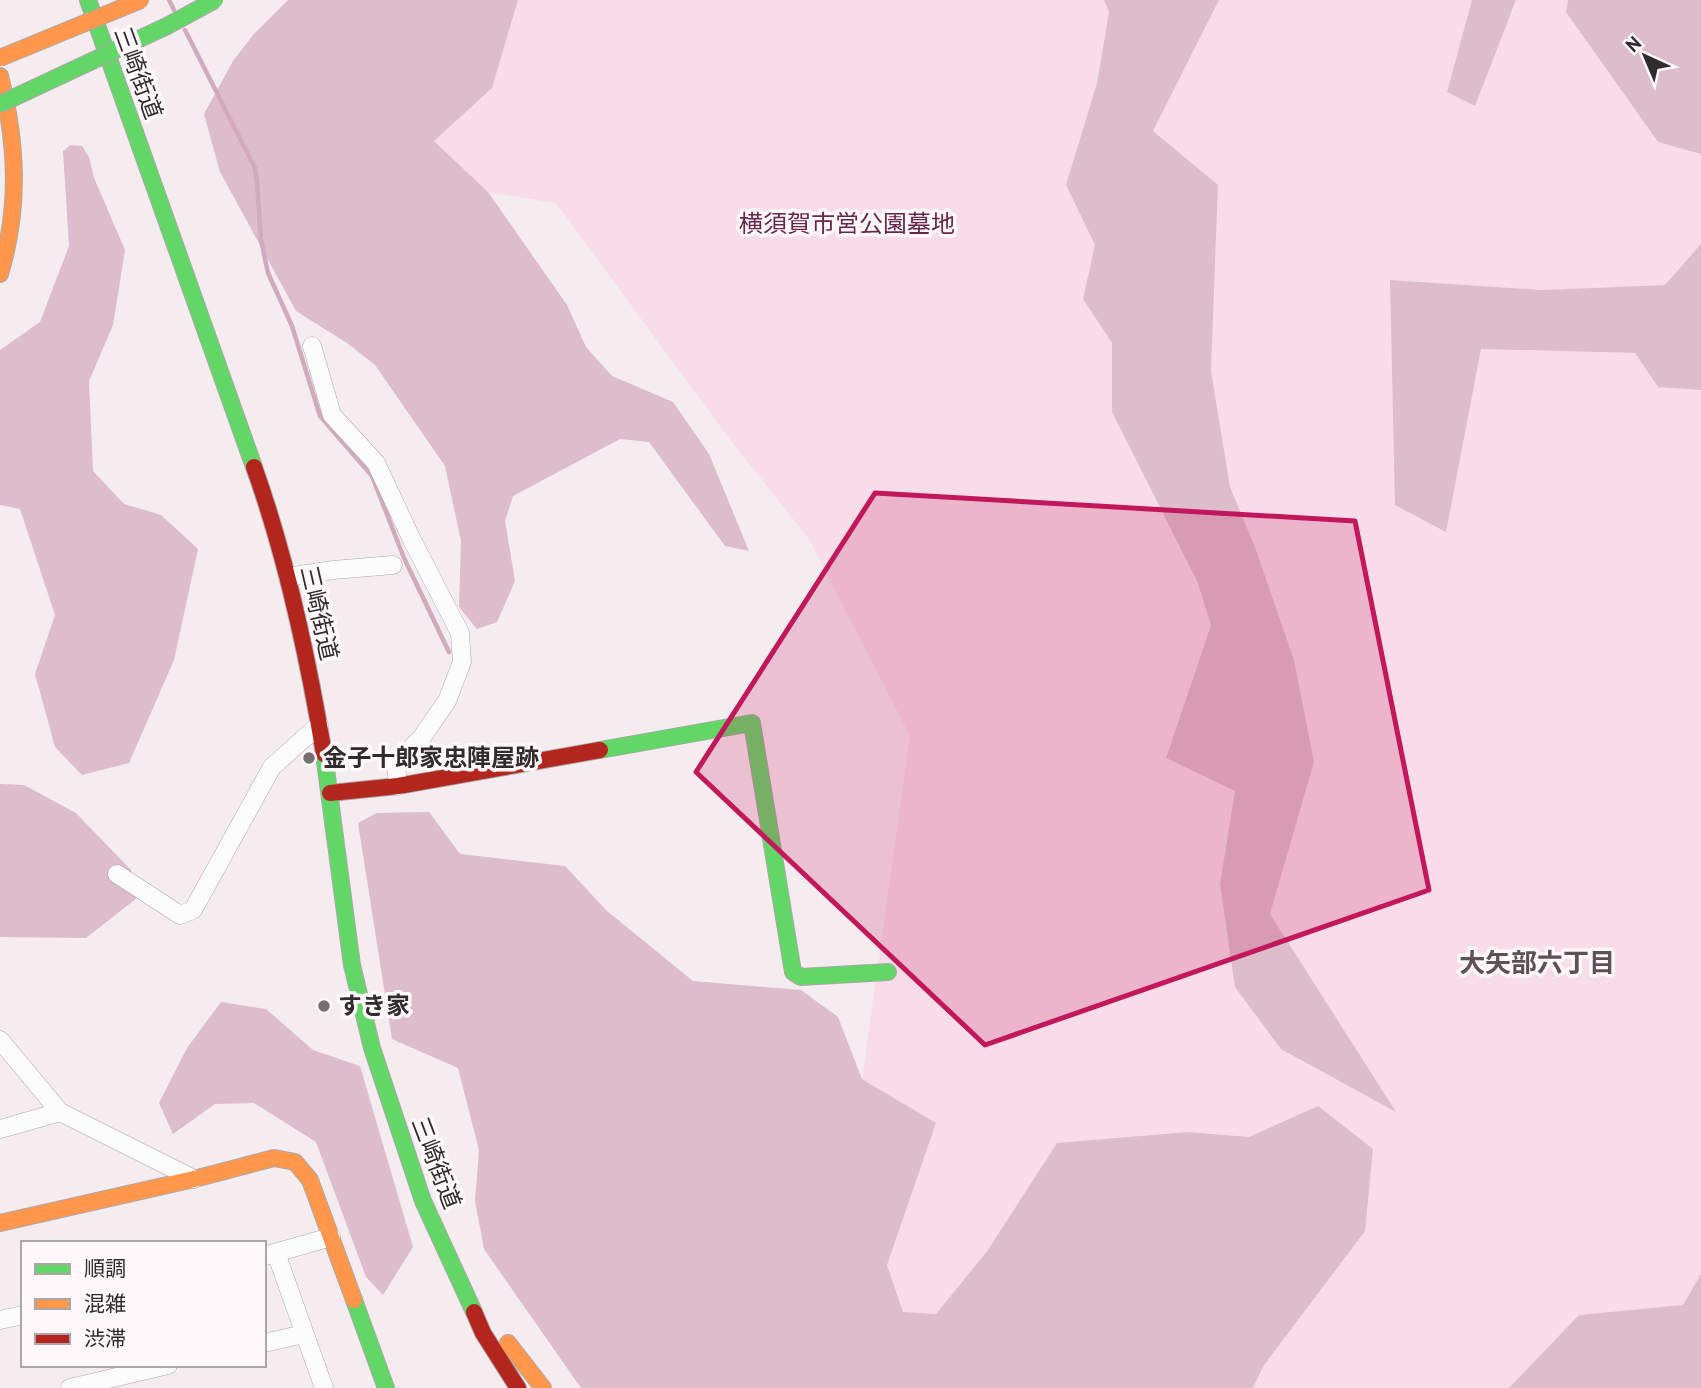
<svg xmlns="http://www.w3.org/2000/svg" width="1701" height="1388" viewBox="0 0 1701 1388" font-family="'PT Sans','Noto Sans JP',sans-serif">
<style>
.green{fill:#f8dce8}
.forest{fill:#ddbccb}
.lines{fill:none;stroke-linecap:round;stroke-linejoin:round}
.stream{stroke:#d2aabd;stroke-width:4.5}
.street-casing{stroke:#aea7aa;stroke-width:19}
.fast-casing{stroke:#aea7aa;stroke-width:18}
.slow-casing{stroke:#aea7aa;stroke-width:18}
.jam-casing{stroke:#aea7aa;stroke-width:18}
.street{stroke:#fdfcfd;stroke-width:18}
.fast{stroke:#63d668;stroke-width:16}
.slow{stroke:#ff974d;stroke-width:16}
.jam{stroke:#b3261e;stroke-width:16}
.fast-bridge-casing{stroke:#aea7aa;stroke-width:18;stroke-linecap:butt}
.slow-bridge-casing{stroke:#aea7aa;stroke-width:18;stroke-linecap:butt}
.fast-bridge{stroke:#63d668;stroke-width:16}
.slow-bridge{stroke:#ff974d;stroke-width:16}
.marked{fill:#c2185b;fill-opacity:0.2;stroke:#c2185b;stroke-width:5;stroke-linejoin:round}
.poi-dot{fill:#756f72;stroke:#fef8fb;stroke-width:2.5}
.labels{text-anchor:middle;stroke-width:7;stroke-linejoin:round;paint-order:stroke}
.street-label{font-size:24px;fill:#312b2e;stroke:#fef8fb}
.park-label{font-size:24px;fill:#68264b;stroke:#fef8fb}
.poi-label{font-size:24px;font-weight:bold;fill:#312b2e;stroke:#fef8fb;text-anchor:start}
.neighbourhood-label{font-size:26px;font-weight:bold;fill:#5d5156;stroke:#fef8fb}
</style>
<rect width="100%" height="100%" fill="#f4ecef"/>
<path class="green" d="M518 0H1104L1109 12 1097 83 1066 185 1095 245 1083 299 1112 343V412L1197 581 1211 625 1166 758 1235 791 1220 884 1394 1110 1270 914 1314 762 1294 660 1255 547 1230 487 1211 371 1218 185 1153 131 1219 0H1472L1447 92 1512 14 1516 0H1568L1566 12 1658 142 1701 154V244L1665 285 1542 290 1390 280 1446 531 1480 349 1635 353 1658 387 1701 390V1274L1683 1305 1579 1315 1509 1388H1253L1264 1365 1318 1106 1249 1137 1188 1132 988 1250 936 1314 903 1313 887 1265 936 1123 862 1079 910 736 809 539 728 437 556 203 488 192 434 141 492 88Z"/>
<path class="forest" d="M288 0H518L492 88 434 141 488 192 567 305 586 347 612 376 673 402 709 454 749 551 725 546 649 442 620 439 513 496 505 521 515 581 497 622 477 629 459 607 461 541 445 466 375 365 347 343 296 311 220 172 204 114 233 61 253 35Z
M1104 0H1219L1153 131 1218 185 1211 371 1230 487 1255 547 1294 660 1314 762 1270 914 1396 1112 1281 1049 1235 987 1220 884 1235 791 1166 758 1211 625 1197 581 1112 412V343L1083 299 1095 245 1066 185 1097 83 1109 12Z
M1472 0H1516L1475 106 1447 92Z
M1568 0H1701V154L1658 142 1566 12Z
M70 145 82 146 89 157 94 178 125 250 113 325 89 381 93 471 124 504 161 515 198 549 174 660 129 763 82 775 55 747 35 674 55 615 20 509 0 505V350L40 322 69 246 63 151Z
M1701 244V390L1658 387 1635 353 1481 349 1446 532 1395 505 1390 280 1542 290 1665 285Z
M0 784 24 785 76 813 131 870 137 898 86 938 0 937Z
M429 812 460 854 565 866 607 911 693 981 801 990 838 1017 862 1079 936 1123 887 1265 903 1312 936 1314 988 1250 1057 1143 1188 1132 1249 1137 1318 1106 1373 1149 1365 1231 1264 1365 1253 1388H581L484 1249 475 1201 479 1150 458 1068 392 1039 358 823 377 813Z
M221 1002 266 1009 313 1050 360 1066 413 1247 383 1295 366 1277 316 1142 254 1103 215 1104 173 1134 159 1103 187 1048Z
M1701 1274V1388H1509L1579 1315 1683 1305Z"/>
<g class="lines">
<path class="stream" d="M169 0 174 10
M185 30 255 168 257 182 261 240 268 273 292 326 320 416 372 476 404 558 449 652"/>
<defs>
<path id="street" d="M312 346 332 415 376 463 412 540 460 633 462 662 447 701 422 737 396 764 398 786
M288 577 333 570 393 565
M117 874 180 915 193 910 272 767 319 725
M0 1040 60 1112 194 1179
M0 1129 60 1112
M276 1253 324 1388
M264 1256 331 1237
M0 1320 23 1315
M264 1343 304 1334
M70 1388 168 1365"/>
<path id="fast" d="M88 0 254 467
M600 750 752 723 793 972 801 977 888 972
M324 754 352 965 372 1048 423 1201 474 1312
M354 1300 386 1388"/>
<path id="slow" d="M0 76C17 143 20 207 0 274
M0 1223 194 1179 274 1158 295 1162 310 1180 354 1300
M508 1343 543 1388"/>
<path id="jam" d="M254 467C287 559 308 658 324 754
M330 793 398 786 600 750
M474 1312 483 1333 518 1388"/>
</defs>
<use href="#street" class="street-casing"/>
<use href="#fast" class="fast-casing"/>
<use href="#slow" class="slow-casing"/>
<use href="#jam" class="jam-casing"/>
<use href="#street" class="street"/>
<use href="#fast" class="fast"/>
<use href="#slow" class="slow"/>
<use href="#jam" class="jam"/>
<defs>
<path id="fast-bridge" d="M0 104 167 26 215 0"/>
<path id="slow-bridge" d="M0 58 141 0"/>
</defs>
<use href="#fast-bridge" class="fast-bridge-casing"/>
<use href="#slow-bridge" class="slow-bridge-casing"/>
<use href="#fast-bridge" class="fast-bridge"/>
<use href="#slow-bridge" class="slow-bridge"/>
</g>
<path class="marked" d="M875 493 1355 521 1429 890 985 1045 696 772Z"/>
<g class="poi-dot">
<circle cx="309" cy="758" r="7"/>
<circle cx="324" cy="1006" r="7"/>
</g>
<g class="labels">
<g class="street-label">
<text transform="translate(138 73) rotate(70)" y="8">三崎街道</text>
<text transform="translate(319 613) rotate(77)" y="8">三崎街道</text>
<text transform="translate(436 1163) rotate(69)" y="8">三崎街道</text>
</g>
<g class="park-label">
<text x="847" y="232">横須賀市営公園墓地</text>
</g>
<g class="poi-label">
<text x="323" y="766">金子十郎家忠陣屋跡</text>
<text x="338" y="1014">すき家</text>
</g>
<g class="neighbourhood-label">
<text x="1537" y="972">大矢部六丁目</text>
</g>
</g>
<rect x="21" y="1241" width="245" height="126" fill="#fef8fb" stroke="#aca6a9" stroke-width="2"/>
<rect x="35" y="1264" width="35" height="10" fill="#63d668" stroke="#aca6a9" stroke-width="2"/>
<text x="84" y="1276" font-size="21" fill="#312b2e">順調</text>
<rect x="35" y="1299" width="35" height="10" fill="#ff974d" stroke="#aca6a9" stroke-width="2"/>
<text x="84" y="1311" font-size="21" fill="#312b2e">混雑</text>
<rect x="35" y="1334" width="35" height="10" fill="#b3261e" stroke="#aca6a9" stroke-width="2"/>
<text x="84" y="1346" font-size="21" fill="#312b2e">渋滞</text>
<g transform="translate(1645 56) rotate(316)" stroke="#fef8fb" stroke-width="5" paint-order="stroke">
<path d="M0-5L12 26L0 18L-12 26Z" fill="#312b2e"/>
<text y="-10" font-size="19" font-weight="bold" text-anchor="middle" fill="#312b2e">N</text>
</g>
</svg>
